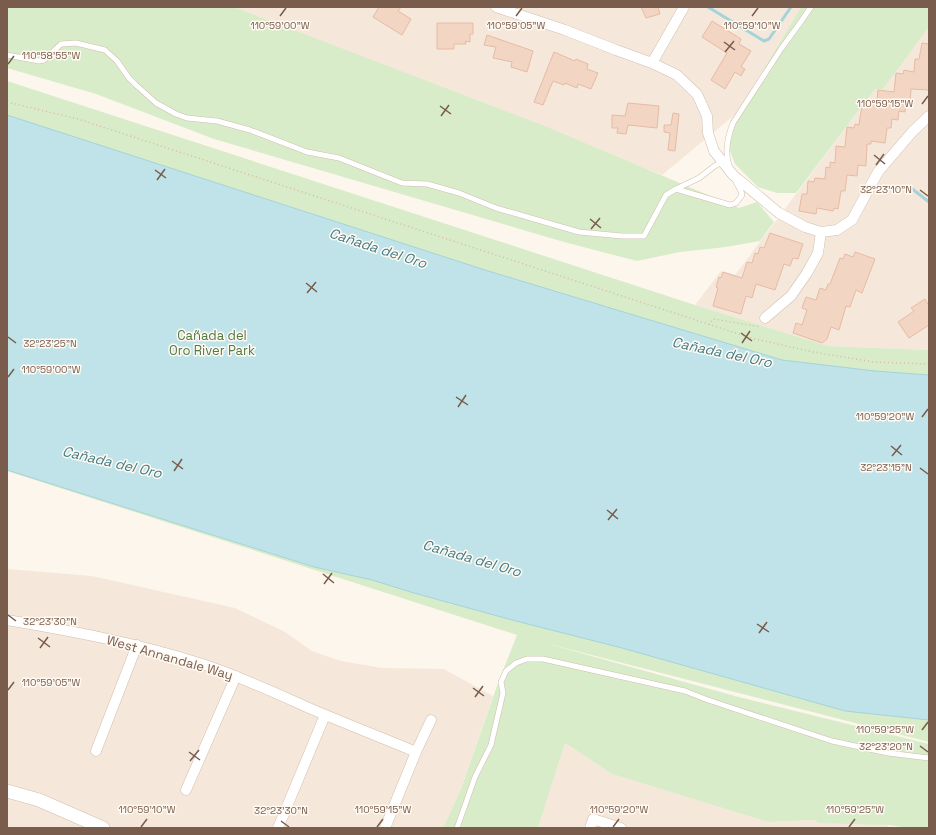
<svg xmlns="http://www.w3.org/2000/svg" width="936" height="835" viewBox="0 0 936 835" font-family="'Space Grotesk',sans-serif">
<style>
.residential{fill:#f5e8da}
.green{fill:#d8ecc9}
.water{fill:#bfe3e8;stroke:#a5d3da}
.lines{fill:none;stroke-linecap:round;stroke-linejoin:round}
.stream{stroke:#a5d3da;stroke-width:3}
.building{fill:#f3d5c3;stroke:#e6bba3}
.service-casing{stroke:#d1beb0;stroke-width:6}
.minor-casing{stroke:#d1beb0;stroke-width:11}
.tertiary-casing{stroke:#d1beb0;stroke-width:14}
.path{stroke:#d9b8a5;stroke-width:1.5;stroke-dasharray:1 3;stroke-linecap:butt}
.service{stroke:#fff;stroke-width:5}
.minor{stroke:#fff;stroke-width:10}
.tertiary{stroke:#fff;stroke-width:13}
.ticks{fill:none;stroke:#7a5c4d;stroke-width:1.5}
.labels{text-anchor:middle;stroke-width:3;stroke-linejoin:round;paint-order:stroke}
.park-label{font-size:13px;fill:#537a41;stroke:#fffaf3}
.street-label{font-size:13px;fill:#7a5c4d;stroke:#fffaf3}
.water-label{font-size:14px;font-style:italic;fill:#437c86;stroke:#fffaf3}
.ticks-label{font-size:10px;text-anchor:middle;fill:#7a5c4d;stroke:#fffaf3;stroke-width:3;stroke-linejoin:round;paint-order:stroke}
</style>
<rect width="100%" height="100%" fill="#fdf6ec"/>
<path class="residential" d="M234 7H801L738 112 662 175Z
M929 25V350L828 346 695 305 721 271 735 275 875 89H883Z
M7 569 92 576 235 608 285 632 312 651 341 661 382 668 444 669 493 696 461 789 443 828H7Z
M565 743 612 774 768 822 816 820 888 825 889 828H538Z"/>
<path class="green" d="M7 7H234L547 127 739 208 757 202 774 222 760 241 726 247 680 252 637 261 564 242 214 139 96 94 7 68Z
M801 7H929L928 28 883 89H875L796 193H777L758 187 735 164 727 143 738 112Z
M7 81 695 305 828 346 929 350V742L545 643 735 696 929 744V828H909L888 825 818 823 816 820 768 822 612 774 565 743 538 828H443L461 789 498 683 517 635 7 471Z"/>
<path class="water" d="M7 115 485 270 782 360 875 371 929 375V720L845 711 622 648 512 620 414 593 372 580 314 567 7 470Z"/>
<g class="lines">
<path class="stream" d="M708 7 764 41 769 39 791 7
M882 187 911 188 929 202"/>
</g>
<path class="building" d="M379 7H401L398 11 411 19 402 35 373 17Z
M641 7H658L660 14 646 18Z
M712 21 741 39 739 44 751 51 741 67 745 69 741 76 735 72 725 89 711 80 727 53 702 37Z
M437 23H473V34H470V42L465 41 466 44H454V49H437Z
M487 35 533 51 527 72 511 67 512 62 493 58 496 47 484 45Z
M922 43 929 44V90L911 89 910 103H906L905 112 899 111 898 120 892 119 891 128H887L885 143 871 141V144H867L866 166 858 165 857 176 847 175 845 191H841L838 209 834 208 833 211 817 208 816 214 799 211 802 194H807L808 181 814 182 815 178 825 179 826 167 830 168V162L835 163 836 146 845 147 847 127 854 128 855 124 859 125 862 105 871 107 872 100 877 101 878 90 894 92 896 73 903 74 904 70 914 72 915 59H919Z
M554 52 575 61 576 59 588 64 587 69 598 73 591 89 578 84 577 88 565 83 564 85 553 81 543 105 534 102Z
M628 103 659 106 657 128 628 125 626 134 617 133 618 128H612V115L625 116Z
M673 113 679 114 675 151 668 150 670 133 664 132V125H671Z
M770 233 803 244 798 259 793 258 790 266 784 264 775 290 756 284 752 298 746 296 741 314 713 306 718 288 716 287 719 277 721 278 723 272 742 278 747 262 752 263 755 253 758 254 760 247 764 248Z
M855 252 875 259 862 293 856 290 850 307 846 306 839 330 831 327 827 339 822 343 793 333 796 323 802 325 807 310 802 308 806 297 816 300 820 288 826 290 828 284H830L840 258 843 259 845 254 853 257Z
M925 299 929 306V325L909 338 898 322 914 311 911 308Z"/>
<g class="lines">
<defs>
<path id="service" d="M7 55 39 61 44 60 61 44 76 43 105 50 117 61 129 78 136 85 156 103 176 114 187 118 217 121 250 130 307 152 339 158 402 183 427 184 459 193 496 208 579 232 622 236H644L666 195 676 189
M727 159 723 162 716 165 699 178 676 189 730 205 736 203 742 195 741 191 736 182
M729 165C724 151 728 136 733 123L781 49 800 23 811 7
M457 828 475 777 491 745 503 693 501 682 506 671 516 663 527 659H543L685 691 708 700 832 741 888 753 929 758"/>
<path id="minor" d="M496 7 565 30 616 50 652 63 677 75 697 94 707 116 708 133 714 151 733 175 779 213 805 227 821 232 837 230 852 220 878 172 913 131 929 116
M652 63 684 7
M765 318 791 296 807 273 818 253 821 232
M7 620C72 631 136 643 199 663 237 675 273 692 309 708 344 723 380 737 416 752
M96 751 137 645
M186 790 236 676
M278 828 325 715
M385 828 416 752 431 720
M590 828 593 819 621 828"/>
<path id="tertiary" d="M7 791 39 800 103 828"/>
</defs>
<use href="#service" class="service-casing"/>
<use href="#minor" class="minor-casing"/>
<use href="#tertiary" class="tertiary-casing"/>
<path class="path" d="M7 102 78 119 751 338 813 352 874 362 929 364
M709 325 713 319 761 327"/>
<use href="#service" class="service"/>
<use href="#minor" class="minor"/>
<use href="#tertiary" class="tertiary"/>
</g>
<path class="ticks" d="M280 16 286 8M516 16 522 8M752 16 758 8M724 42 735 50M725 52 734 41M8 64 14 56M922 104 928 96M440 106 451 114M441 116 449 105M874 155 885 164M876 165 884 154M155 170 166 178M157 180 165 169M920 190 928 196M590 219 601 228M591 229 600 218M306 283 317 292M307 293 316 282M741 333 752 341M8 337 16 343M742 343 750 331M8 377 14 369M456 397 468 405M458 407 466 395M922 417 928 409M891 446 902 455M892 456 901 445M172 461 183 469M920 468 928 474M174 471 182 459M607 510 618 519M608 520 617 509M323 574 334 583M324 584 332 573M8 615 16 621M757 624 769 632M759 633 767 622M38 638 50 647M40 648 48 637M473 688 484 696M8 690 14 682M475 697 483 686M922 730 928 722M920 746 928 752M189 752 200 760M190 761 199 750M281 821 289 827M141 827 147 819M377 827 383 819M613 827 619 819M849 827 855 819"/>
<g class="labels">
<g class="park-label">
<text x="212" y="340">Cañada del<tspan x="212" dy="15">Oro River Park</tspan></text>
</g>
<g class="street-label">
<text transform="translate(170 657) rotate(16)" y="5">West Annandale Way</text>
</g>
<g class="water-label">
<text transform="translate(378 248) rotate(18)" y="5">Cañada del Oro</text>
<text transform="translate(722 352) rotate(12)" y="5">Cañada del Oro</text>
<text transform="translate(112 462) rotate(13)" y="5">Cañada del Oro</text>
<text transform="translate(472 558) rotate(16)" y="5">Cañada del Oro</text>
</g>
</g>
<g class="ticks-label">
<text x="280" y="29">110°59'00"W</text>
<text x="516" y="29">110°59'05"W</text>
<text x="752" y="29">110°59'10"W</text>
<text x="51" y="59">110°58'55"W</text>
<text x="885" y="107">110°59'15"W</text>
<text x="886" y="193">32°23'10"N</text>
<text x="50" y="347">32°23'25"N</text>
<text x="51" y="373">110°59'00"W</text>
<text x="885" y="420">110°59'20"W</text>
<text x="886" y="471">32°23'15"N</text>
<text x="50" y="625">32°23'30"N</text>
<text x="51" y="686">110°59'05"W</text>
<text x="885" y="733">110°59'25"W</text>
<text x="886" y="750">32°23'20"N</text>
<text x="147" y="813">110°59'10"W</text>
<text x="383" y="813">110°59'15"W</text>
<text x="619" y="813">110°59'20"W</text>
<text x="855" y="813">110°59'25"W</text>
<text x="281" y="814">32°23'30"N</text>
</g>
<rect width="936" height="835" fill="none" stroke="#7a5c4d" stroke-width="16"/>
</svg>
